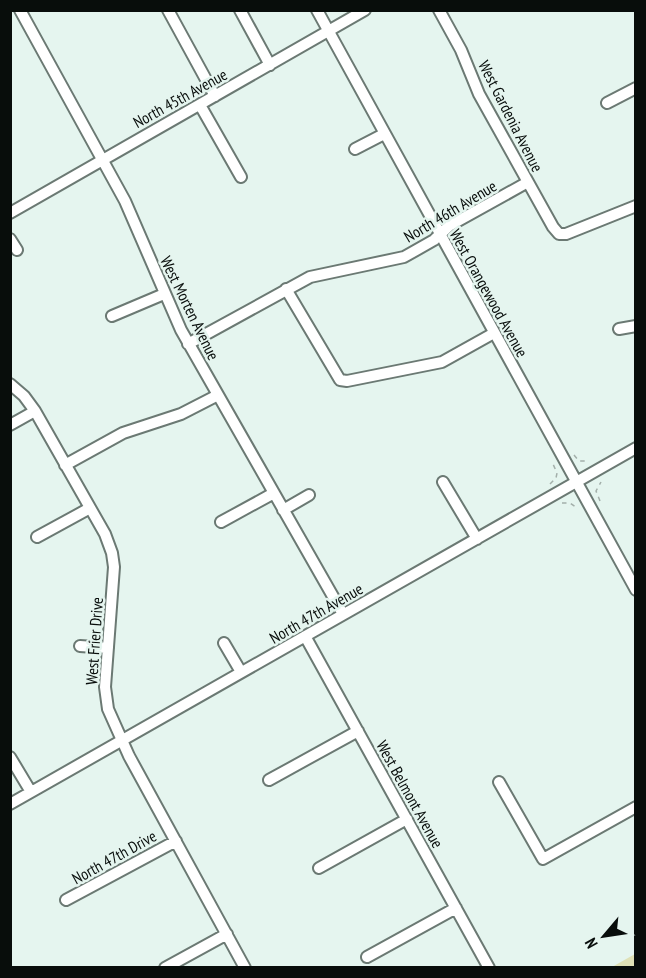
<svg xmlns="http://www.w3.org/2000/svg" width="646" height="978" viewBox="0 0 646 978" font-family="'PT Sans Narrow',sans-serif">
<style>
.green{fill:#dfe1b6}
.lines{fill:none;stroke-linecap:round;stroke-linejoin:round}
.minor-casing{stroke:#6b7973;stroke-width:14}
.path{stroke:#a3afaa;stroke-width:1.5;stroke-dasharray:4.5 4.5;stroke-linecap:butt}
.minor{stroke:#fff;stroke-width:10}
.labels{text-anchor:middle;stroke-width:5;stroke-linejoin:round;paint-order:stroke}
.street-label{font-size:16px;fill:#080d0b;stroke:#e5f5ef}
</style>
<rect width="100%" height="100%" fill="#e5f5ef"/>
<path class="green" d="M635 954V967H612Z"/>
<g class="lines">
<defs>
<path id="minor" d="M20 10 125 201 181 330 343 614
M168 10 215 96
M240 10 270 65
M317 10 636 590
M439 10 461 50 479 94 553 227 559 234H566L636 206
M607 103 636 88
M200 105 241 177
M355 149 384 134
M10 213 365 10
M10 239 17 250
M286 289 340 380 347 381 442 362 494 333
M112 316 164 294
M619 329 636 326
M188 344 310 277 404 257 434 240 449 226 528 182
M10 384 24 396 35 411 105 534 112 553 114 567 105 687 108 709 129 756 245 968
M10 425 35 411
M65 465 123 433 181 414 218 395
M443 482 477 539
M283 510 309 495
M221 522 274 493
M37 537 90 508
M305 636 489 968
M224 643 241 672
M80 646 108 648
M10 757 31 792
M269 780 358 731
M499 782 543 859 636 807
M10 804 636 448
M319 868 407 819
M66 900 176 841
M367 957 456 908
M165 968 227 934"/>
</defs>
<use href="#minor" class="minor-casing"/>
<path class="path" d="M574 455 579 461H589
M550 484 556 478 557 473 553 464
M600 501 596 491 601 482
M562 503H570L577 508"/>
<use href="#minor" class="minor"/>
</g>
<g class="labels">
<g class="street-label">
<text transform="translate(180 98) rotate(-29)" y="6">North 45th Avenue</text>
<text transform="translate(511 116) rotate(63)" y="6">West Gardenia Avenue</text>
<text transform="translate(450 211) rotate(-31)" y="6">North 46th Avenue</text>
<text transform="translate(489 293) rotate(61)" y="6">West Orangewood Avenue</text>
<text transform="translate(190 308) rotate(64)" y="6">West Morten Avenue</text>
<text transform="translate(316 613) rotate(-30)" y="6">North 47th Avenue</text>
<text transform="translate(94 641) rotate(-86)" y="6">West Frier Drive</text>
<text transform="translate(410 794) rotate(61)" y="6">West Belmont Avenue</text>
<text transform="translate(114 857) rotate(-29)" y="6">North 47th Drive</text>
</g>
</g>
<rect width="646" height="978" fill="none" stroke="#080d0b" stroke-width="24"/>
<g transform="translate(604 936) rotate(241)" stroke="#e5f5ef" stroke-width="4.5" paint-order="stroke">
<path d="M0-4.5L10 22L0 15L-10 22Z" fill="#080d0b"/>
<text y="-9" font-size="16" font-weight="bold" text-anchor="middle" fill="#080d0b">N</text>
</g>
</svg>
